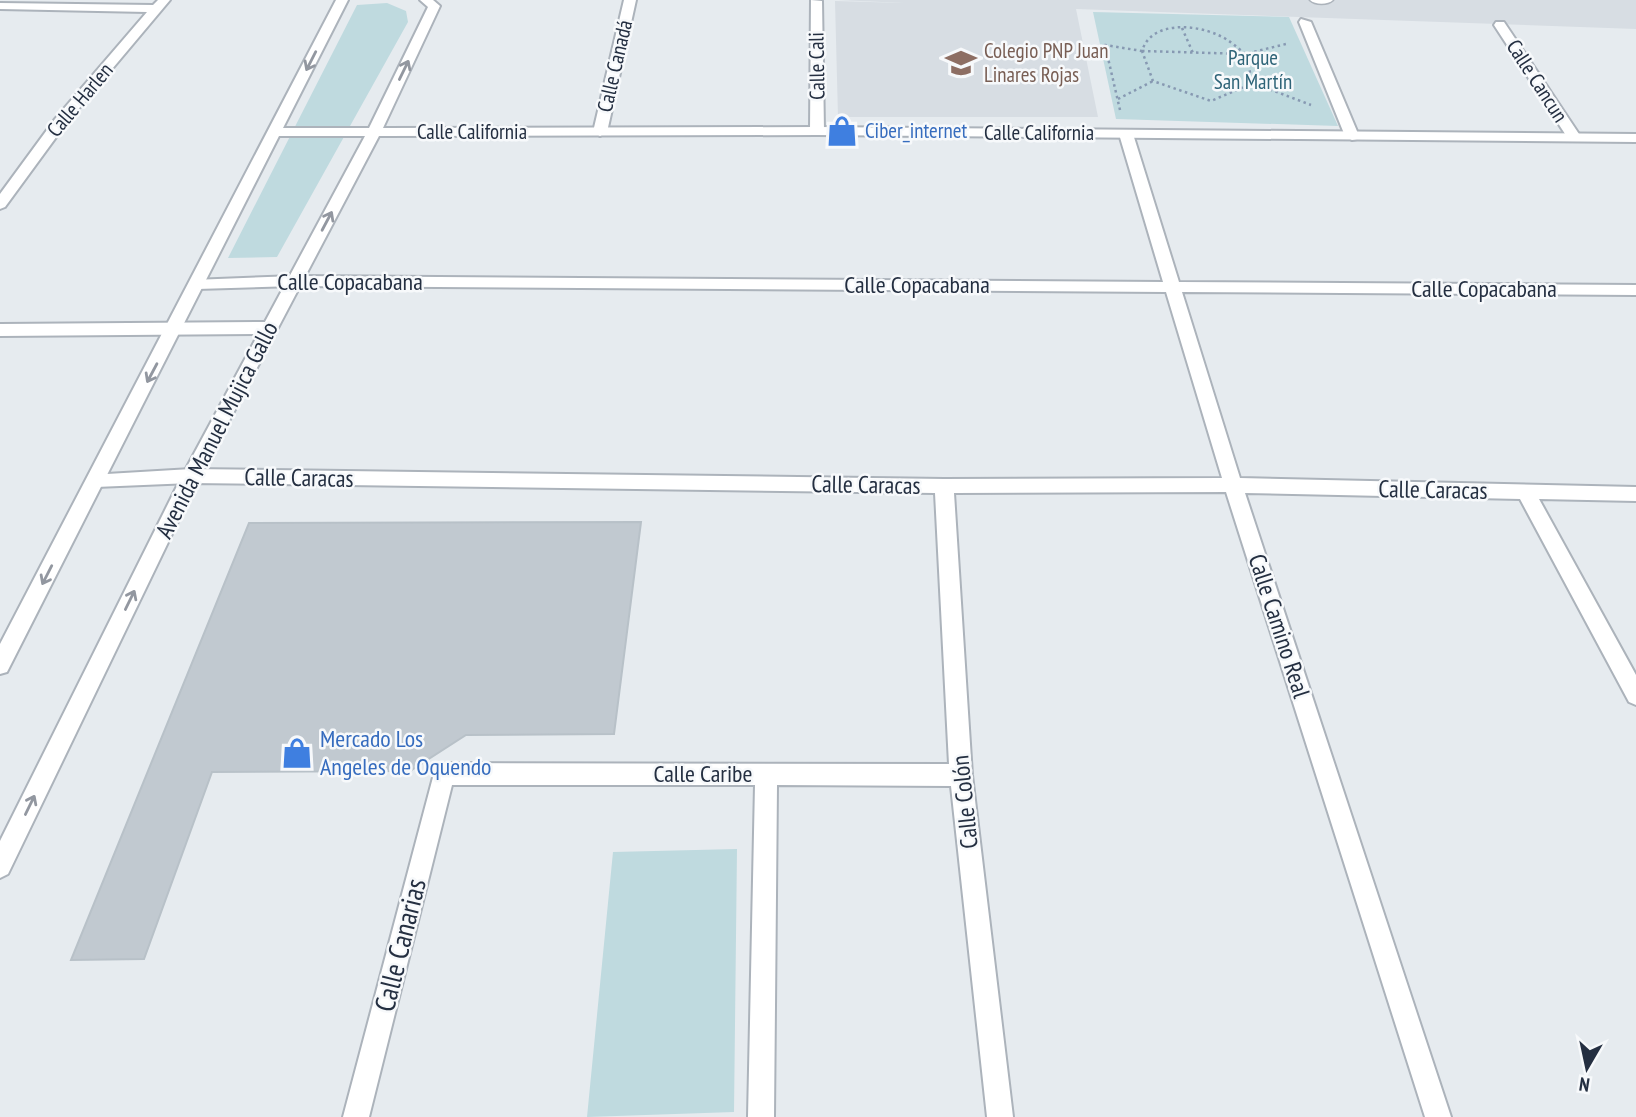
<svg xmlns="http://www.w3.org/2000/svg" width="1636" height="1117" viewBox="0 0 1636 1117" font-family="'PT Sans Narrow',sans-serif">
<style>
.built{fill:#d7dde3}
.green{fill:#bfdadf}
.building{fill:#c1c9d0;stroke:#b8c1c8;stroke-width:2}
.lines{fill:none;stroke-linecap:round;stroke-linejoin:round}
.service-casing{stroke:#acb3bb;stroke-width:3}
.minor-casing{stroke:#acb3bb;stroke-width:4}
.tertiary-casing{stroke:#acb3bb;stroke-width:4}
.path{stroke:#8799b2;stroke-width:2.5;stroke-dasharray:2.5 3.5;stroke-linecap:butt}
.service{fill:#fff;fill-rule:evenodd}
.minor{fill:#fff;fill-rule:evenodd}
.tertiary{fill:#fff;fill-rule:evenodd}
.oneway{stroke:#9297a0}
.labels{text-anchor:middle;stroke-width:5;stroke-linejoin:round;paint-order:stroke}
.far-education-label{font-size:21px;fill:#785e54;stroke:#f7f9fb;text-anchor:start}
.far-park-label{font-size:21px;fill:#2e6478;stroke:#f7f9fb}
.far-street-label{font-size:21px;fill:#242f41;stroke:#f7f9fb}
.far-shop-label{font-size:21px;fill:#366cbe;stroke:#f7f9fb;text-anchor:start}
.street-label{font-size:24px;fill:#242f41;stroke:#f7f9fb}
.shop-label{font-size:24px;fill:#366cbe;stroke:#f7f9fb;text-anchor:start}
.near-street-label{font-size:28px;fill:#242f41;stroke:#f7f9fb}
</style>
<rect width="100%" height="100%" fill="#e6ebef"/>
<path class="built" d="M838 0H1636V29L1076 9 1098 117H838L835 1 904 3Z"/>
<path class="green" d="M387 3 406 11 408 22 277 257 228 258 357 5Z
M1093 12 1289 17 1338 126 1116 119Z
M737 849 734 1112 587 1117 613 852Z"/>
<path class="building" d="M641 522 614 734 466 735 410 771 212 772 144 959 71 960 249 523Z"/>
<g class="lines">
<defs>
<path id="service" d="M1310 0H1333C1328 5 1315 5 1310 0Z"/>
<path id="minor" d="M158 0H170L65 125 5 207 0 209V194L55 119 147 12 0 9V3L153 5Z
M624 0H636L607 132 600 136 593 132Z
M811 0 822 1 824 131 817 135 810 131Z
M1301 19 1311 22 1359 136 1357 139 1352 140 1345 136 1299 22Z
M1496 22H1504L1581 137 1579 140H1569L1494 25Z
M1126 130 1133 134 1179 282 1636 285V295L1182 292 1240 478 1636 487V501L1539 499 1636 675V705L1629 702 1520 499 1245 493 1451 1117H1425L1226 492 954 493 972 775 1013 1117H987L951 786 777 785 774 1117H748L755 785H452L369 1117H343L436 766 444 763 949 764 935 493 191 483 96 487 90 485 87 480 90 475 191 469 944 479 1222 478 1166 292 295 286 197 289 189 284 192 280 295 276 1163 282 1119 134Z
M269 322 277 328 269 334 0 336V324Z"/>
<path id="tertiary" d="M336 0H348L283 128H369L428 7 420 0H433L440 6 383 128 817 127 1636 134V142L817 135 379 136 200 476 8 874 0 878V841L182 476 365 136H279L7 672 0 674V644Z"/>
</defs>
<use href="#service" class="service-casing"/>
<use href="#minor" class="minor-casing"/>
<use href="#tertiary" class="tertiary-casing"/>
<path class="path" d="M1182 28 1193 53
M1142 51 1245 54 1253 83 1211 101 1153 81Z
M1253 83 1311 105
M1118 99 1153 81
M1120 110 1105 45 1142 51C1151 21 1194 24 1218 35 1228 39 1237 47 1245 54L1286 44"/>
<use href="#service" class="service"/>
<use href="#minor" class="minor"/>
<use href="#tertiary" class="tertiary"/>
</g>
<defs><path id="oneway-shaft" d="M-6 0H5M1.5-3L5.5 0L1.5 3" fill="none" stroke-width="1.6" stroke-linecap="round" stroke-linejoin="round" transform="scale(1.75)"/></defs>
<g class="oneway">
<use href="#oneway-shaft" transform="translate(311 61) rotate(117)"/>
<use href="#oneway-shaft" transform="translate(404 70) rotate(-64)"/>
<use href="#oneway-shaft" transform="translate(327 221) rotate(-62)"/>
<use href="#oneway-shaft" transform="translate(152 373) rotate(118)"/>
<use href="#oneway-shaft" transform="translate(47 575) rotate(117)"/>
<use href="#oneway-shaft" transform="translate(130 600) rotate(-64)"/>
<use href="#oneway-shaft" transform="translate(30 805) rotate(-64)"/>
</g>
<defs>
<symbol id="school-bare" viewBox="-9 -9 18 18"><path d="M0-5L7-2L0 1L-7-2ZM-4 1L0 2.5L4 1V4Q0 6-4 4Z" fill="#8d6e63" stroke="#f7f9fb" stroke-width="2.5" paint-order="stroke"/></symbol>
<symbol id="shop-bare" viewBox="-9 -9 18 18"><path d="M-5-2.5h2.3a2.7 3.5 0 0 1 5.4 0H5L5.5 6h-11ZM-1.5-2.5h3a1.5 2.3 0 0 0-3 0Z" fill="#3f7fe0" stroke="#f7f9fb" stroke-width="2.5" paint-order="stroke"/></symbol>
</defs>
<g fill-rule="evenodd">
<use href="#school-bare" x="939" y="41" width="44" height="44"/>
<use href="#shop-bare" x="820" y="109" width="44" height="44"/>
<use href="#shop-bare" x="275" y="731" width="44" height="44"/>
</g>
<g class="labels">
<g class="far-education-label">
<text x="984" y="58">Colegio PNP Juan<tspan x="984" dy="24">Linares Rojas</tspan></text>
</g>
<g class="far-park-label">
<text x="1253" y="65">Parque<tspan x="1253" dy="24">San Martín</tspan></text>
</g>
<g class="far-street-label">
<text transform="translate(615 66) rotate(-77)" y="7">Calle Canadá</text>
<text transform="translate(817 66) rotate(-91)" y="7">Calle Cali</text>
<text transform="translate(1537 81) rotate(57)" y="7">Calle Cancun</text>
<text transform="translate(80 100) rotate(-50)" y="7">Calle Harlen</text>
<text x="472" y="139">Calle California</text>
<text x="1039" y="140">Calle California</text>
</g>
<g class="far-shop-label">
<text x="865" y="138">Ciber_internet</text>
</g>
<g class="street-label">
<text x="350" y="290">Calle Copacabana</text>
<text x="917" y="293">Calle Copacabana</text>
<text x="1484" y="297">Calle Copacabana</text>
<text transform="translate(217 430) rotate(-63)" y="8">Avenida Manuel Mujica Gallo</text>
<text transform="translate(299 478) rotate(1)" y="8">Calle Caracas</text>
<text transform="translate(866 485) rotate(1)" y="8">Calle Caracas</text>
<text transform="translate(1433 490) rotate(1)" y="8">Calle Caracas</text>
<text transform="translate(1279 626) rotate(72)" y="8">Calle Camino Real</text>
<text x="703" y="782">Calle Caribe</text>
<text transform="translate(965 802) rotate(-96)" y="8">Calle Colón</text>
</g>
<g class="shop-label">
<text x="320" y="747">Mercado Los<tspan x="320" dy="28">Angeles de Oquendo</tspan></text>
</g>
<g class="near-street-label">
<text transform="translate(400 945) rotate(-76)" y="10">Calle Canarias</text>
</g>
</g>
<g transform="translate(1587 1068) rotate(189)" stroke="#f7f9fb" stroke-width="5" paint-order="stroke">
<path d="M0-5L12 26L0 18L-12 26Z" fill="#242f41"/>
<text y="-10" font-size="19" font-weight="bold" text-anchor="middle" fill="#242f41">N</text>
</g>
</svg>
